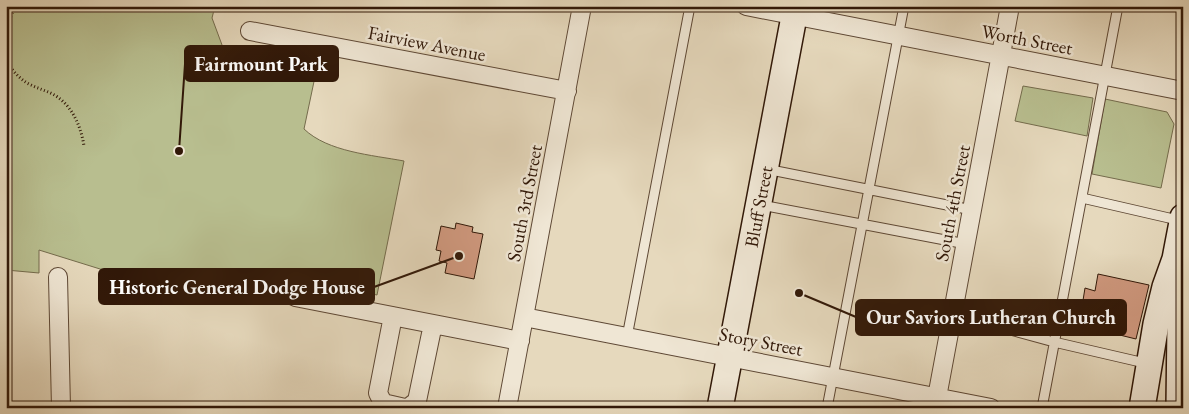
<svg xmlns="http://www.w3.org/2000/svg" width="1189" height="414" viewBox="0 0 1189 414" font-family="'EB Garamond',serif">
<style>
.green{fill:#b8be8f;stroke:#746b4c}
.building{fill:#d0997f;stroke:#311808}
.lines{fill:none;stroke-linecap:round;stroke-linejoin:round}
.service-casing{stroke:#5e4835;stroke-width:11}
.minor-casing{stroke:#5e4835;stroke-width:20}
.secondary-casing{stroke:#311808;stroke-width:28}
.path{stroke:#311808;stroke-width:3;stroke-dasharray:1 2.5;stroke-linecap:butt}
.service{stroke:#efe6d4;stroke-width:9}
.minor{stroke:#efe6d4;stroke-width:18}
.secondary{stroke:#efe6d4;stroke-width:25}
.labels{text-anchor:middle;stroke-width:5;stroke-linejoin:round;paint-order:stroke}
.street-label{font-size:19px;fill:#311808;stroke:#efe6d4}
.leader{fill:none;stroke:#311808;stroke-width:2}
.callout-dot{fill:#311808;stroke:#efe6d4;stroke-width:2}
.callout{fill:#311808;stroke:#311808;stroke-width:2}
.callout-label{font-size:20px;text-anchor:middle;font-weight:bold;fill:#fff}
</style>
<rect width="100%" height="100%" fill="#e6d9bd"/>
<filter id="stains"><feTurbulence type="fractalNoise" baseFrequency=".004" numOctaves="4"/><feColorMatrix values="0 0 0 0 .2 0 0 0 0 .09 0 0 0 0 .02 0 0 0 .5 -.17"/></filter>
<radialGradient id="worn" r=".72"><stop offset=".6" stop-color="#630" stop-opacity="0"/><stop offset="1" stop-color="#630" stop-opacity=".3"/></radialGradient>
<path class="green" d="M6 6H215L212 18 225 53 316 72 304 129C328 152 372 155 404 161L377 295 285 276 236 287 129 278 39 250V273L6 270Z
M1023 86 1093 98 1087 136 1015 121Z
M1105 99 1167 112 1174 124 1161 188 1092 174Z"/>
<path class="building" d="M456 223 473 227 472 232 483 234 474 279 445 273 447 263 439 261 441 251 436 250 441 226 455 229Z
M1098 274 1149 285 1136 339 1079 325 1085 288 1095 291Z"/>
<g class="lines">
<defs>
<path id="service" d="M766 169 972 210
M1082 198 1182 221
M761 205 966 244
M953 314 1054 342 1149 364
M627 337 690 6
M827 408 904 6
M1042 408 1118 6"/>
<path id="minor" d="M746 6 1183 91
M250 31 567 91
M58 277 61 408
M295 297 520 341
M393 316 378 393 383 403 405 408
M524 317 991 408
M408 408 417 401 433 324
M507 408 582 6
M935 408 1010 6"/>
<g id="secondary">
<path d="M1176 271 1180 323 1179 408"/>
<path id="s1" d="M720 408 796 6"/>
<path d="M1142 408 1156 324 1165 287 1175 259 1183 217"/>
</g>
</defs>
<use href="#service" class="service-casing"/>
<use href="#minor" class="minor-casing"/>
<use href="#secondary" class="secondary-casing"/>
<path class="path" d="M6 30 14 8 16 6
M6 61C13 71 20 80 31 85 39 89 48 91 56 96 73 107 81 127 84 146"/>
<use href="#service" class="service"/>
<use href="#minor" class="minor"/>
<use href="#secondary" class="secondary"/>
</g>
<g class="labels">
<g class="street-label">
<text transform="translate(1027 39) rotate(11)" y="7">Worth Street</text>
<text transform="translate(427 43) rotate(11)" y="7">Fairview Avenue</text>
<text transform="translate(524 203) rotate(-79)" y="7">South 3rd Street</text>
<text transform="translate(952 203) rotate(-79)" y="7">South 4th Street</text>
<text dy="7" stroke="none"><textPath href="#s1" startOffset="205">Bluff Street</textPath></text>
<text transform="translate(761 341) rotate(11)" y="7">Story Street</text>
</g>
</g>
<path class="leader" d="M179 151L185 64M459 256L374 287M799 293L856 317"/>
<g class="callout-dot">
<circle cx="179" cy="151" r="5"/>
<circle cx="459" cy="256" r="5"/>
<circle cx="799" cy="293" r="5"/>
</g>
<g class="callout">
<rect x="185" y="46" width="153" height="35" rx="5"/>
<rect x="99" y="269" width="275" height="35" rx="5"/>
<rect x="856" y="300" width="270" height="35" rx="5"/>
</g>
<g class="callout-label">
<text x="261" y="71">Fairmount Park</text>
<text x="237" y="294">Historic General Dodge House</text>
<text x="991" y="324">Our Saviors Lutheran Church</text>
</g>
<rect width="1189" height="414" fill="none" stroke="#e6d9bd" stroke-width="25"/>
<rect x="8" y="8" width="1174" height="399" fill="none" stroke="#311808" stroke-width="2.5"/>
<rect x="12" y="12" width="1164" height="389" fill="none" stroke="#311808"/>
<rect width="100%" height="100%" filter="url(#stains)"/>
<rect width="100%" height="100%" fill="url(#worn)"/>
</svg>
